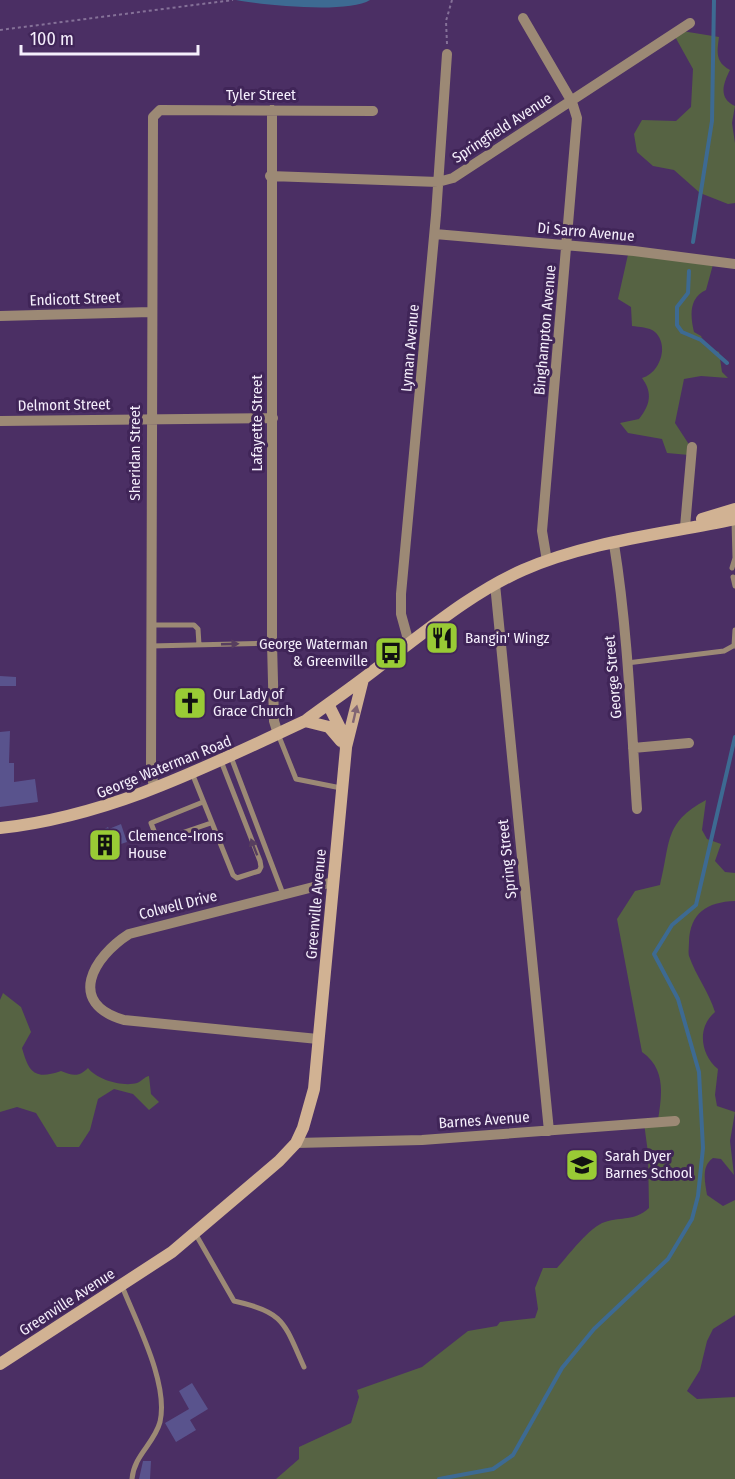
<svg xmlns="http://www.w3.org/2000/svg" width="735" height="1479" viewBox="0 0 735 1479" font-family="'Fira Sans Condensed',sans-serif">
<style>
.green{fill:#566343}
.water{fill:#3d6a92}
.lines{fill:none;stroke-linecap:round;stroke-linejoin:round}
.stream{stroke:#3d6a92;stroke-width:4}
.building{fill:#59538d}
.path{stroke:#857198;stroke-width:2;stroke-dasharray:3 3;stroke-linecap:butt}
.lane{stroke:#9c8975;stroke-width:5}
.street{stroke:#9c8975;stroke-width:10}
.secondary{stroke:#d1b293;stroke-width:12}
.oneway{fill:#573e5f}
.oneway2{fill:#816473}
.labels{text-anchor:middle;stroke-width:6;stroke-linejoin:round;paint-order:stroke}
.street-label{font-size:15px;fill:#f5effc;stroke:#402558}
.poi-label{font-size:15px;fill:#f5effc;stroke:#402558;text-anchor:start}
</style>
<rect width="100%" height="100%" fill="#4b2f64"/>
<path class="green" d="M682 31 719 37C717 52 715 62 730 70 723 84 718 98 735 106L732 123 735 143V203L728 204 700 193 674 170 653 166 637 152 634 134 642 120 676 121 691 107 693 69 673 33 683 34Z
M629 250 714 261 706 290C689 298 690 315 694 332L701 336 706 347 719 352 722 372 728 378 701 376 684 379 675 423 690 446 689 455 667 453 662 439 628 433 620 423 639 419C650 405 653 393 642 378 659 374 670 346 655 332 649 327 639 327 632 326L631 307 618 299Z
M706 800 702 830 707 839 721 844 715 861 725 872 735 873V901C707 902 690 913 689 942 689 947 688 952 689 956 696 976 709 992 715 1012 697 1027 700 1054 718 1069L715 1095 717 1106 735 1112 730 1141 734 1175 721 1159 713 1158C701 1166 705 1182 707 1195L723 1206 735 1200V1315L713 1329 707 1341 700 1370 687 1391 697 1399 735 1397V1479H276L299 1459V1447L351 1423 359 1397 357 1390 422 1367 468 1331 497 1326 500 1322 535 1318 538 1309 535 1288 543 1268H557C568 1256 590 1226 605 1222 623 1216 633 1222 649 1208L648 1153 644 1123 658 1120C662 1094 666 1069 642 1052L617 919 635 891 660 885C671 843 663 823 706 800Z
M3 993 21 1007 31 1032 22 1048C29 1073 35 1080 61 1071 73 1076 79 1077 88 1068 97 1080 123 1087 137 1083 142 1081 144 1077 149 1076L151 1094 159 1102 149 1110 133 1094 114 1089 98 1099 90 1130 79 1147H57L36 1113 17 1107 0 1112V1000Z"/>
<path class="water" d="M236 0H370C348 14 262 5 236 0Z"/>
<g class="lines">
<path class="stream" d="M693 242 712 121 714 0
M689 271 688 293 677 307V325L682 332 701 340 727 363
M439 1479 493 1469 513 1455 562 1368 594 1329 668 1259 692 1219 698 1196 703 1148 699 1072 678 999 654 954 672 925 696 905 735 737"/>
</g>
<path class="building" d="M0 676 16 677V686H0Z
M10 731 9 763H14V782L35 779 38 802 0 807V732Z
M121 824 127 842 106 849 108 858 99 861 90 837 108 827 109 829Z
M192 1383 208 1409 190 1420 196 1430 176 1442 165 1423 189 1409 179 1391Z
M143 1461H151L150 1479H139Z"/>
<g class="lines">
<path class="path" d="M0 30 233 0
M447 44 446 21 452 0"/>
<path class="lane" d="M734 521 735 558
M732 568 735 558
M733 577 735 586
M151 625H194L198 629 199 645
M151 646 272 643
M734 646 735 630
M627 663 724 651 735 645
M278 734 296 779 341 788
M231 757 283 894
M192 773 233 875 237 878 259 871 261 867 260 861 221 761
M203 802 151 823 158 841 211 823
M195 1233 234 1301C285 1312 284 1323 304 1367
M122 1286C136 1322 169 1383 160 1422 154 1444 134 1455 132 1479"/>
<path class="street" d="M523 18 572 102 577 118 542 531 547 561
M272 110V643L274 721 278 734
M270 176 438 182 453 178 690 23
M435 234 634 251 735 264
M0 316 151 312
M0 421 273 418
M685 527 692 447
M614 544C628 631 631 721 637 809
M495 584 549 1131
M409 643 401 614V594L436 215 447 54
M633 748 689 743
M154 788 151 770 153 117 160 110 373 111
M318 1039 124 1020C66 1003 93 957 129 934L333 882
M296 1143 422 1140 675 1121"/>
<path class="secondary" d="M702 519 735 509
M305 721 329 727 341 741
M346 747 363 679
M0 828C110 816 206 767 305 721 332 701 360 682 386 661 429 629 473 592 523 570 589 541 665 534 735 519
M0 1364 172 1252 279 1161 296 1143 303 1128 314 1089 346 748 342 732 328 704"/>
</g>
<defs><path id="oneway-solid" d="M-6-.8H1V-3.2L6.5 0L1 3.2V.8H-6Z" transform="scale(1.5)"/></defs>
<g class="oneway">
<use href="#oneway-solid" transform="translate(230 644) rotate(-2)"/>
<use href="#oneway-solid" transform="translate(254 847) rotate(-111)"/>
</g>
<use class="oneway2" href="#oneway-solid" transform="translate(355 714) rotate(-77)"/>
<defs>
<symbol id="restaurant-square" viewBox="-11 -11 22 22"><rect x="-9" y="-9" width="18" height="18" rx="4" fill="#99cb35" stroke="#402558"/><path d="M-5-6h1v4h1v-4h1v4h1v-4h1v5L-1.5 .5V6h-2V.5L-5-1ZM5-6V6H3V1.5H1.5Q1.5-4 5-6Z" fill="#111"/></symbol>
<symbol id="bus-square" viewBox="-11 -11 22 22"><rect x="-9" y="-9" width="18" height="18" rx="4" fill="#99cb35" stroke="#402558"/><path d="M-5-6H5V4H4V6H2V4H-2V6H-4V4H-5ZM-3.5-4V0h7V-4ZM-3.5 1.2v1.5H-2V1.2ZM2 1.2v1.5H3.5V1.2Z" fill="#111"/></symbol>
<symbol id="church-square" viewBox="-11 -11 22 22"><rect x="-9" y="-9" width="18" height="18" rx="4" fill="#99cb35" stroke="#402558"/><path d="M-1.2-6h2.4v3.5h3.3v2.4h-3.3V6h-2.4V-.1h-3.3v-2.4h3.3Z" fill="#111"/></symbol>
<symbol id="building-square" viewBox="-11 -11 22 22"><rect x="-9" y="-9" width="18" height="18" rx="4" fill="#99cb35" stroke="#402558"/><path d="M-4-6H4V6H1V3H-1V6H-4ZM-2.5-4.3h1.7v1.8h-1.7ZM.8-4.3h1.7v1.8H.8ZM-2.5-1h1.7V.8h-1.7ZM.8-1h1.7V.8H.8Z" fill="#111"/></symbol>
<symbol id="school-square" viewBox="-11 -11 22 22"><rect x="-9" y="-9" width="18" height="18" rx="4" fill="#99cb35" stroke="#402558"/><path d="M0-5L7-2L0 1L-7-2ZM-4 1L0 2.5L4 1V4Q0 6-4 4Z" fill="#111"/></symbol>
</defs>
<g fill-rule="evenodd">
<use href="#restaurant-square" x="423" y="619" width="38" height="38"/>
<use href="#bus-square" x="372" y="634" width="38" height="38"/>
<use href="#church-square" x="171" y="684" width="38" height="38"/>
<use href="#building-square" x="86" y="826" width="38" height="38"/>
<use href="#school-square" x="563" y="1146" width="38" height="38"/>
</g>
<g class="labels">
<g class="street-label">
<text x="261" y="100">Tyler Street</text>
<text transform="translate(502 128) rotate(-33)" y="5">Springfield Avenue</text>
<text transform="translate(586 232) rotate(5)" y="5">Di Sarro Avenue</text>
<text transform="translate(75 299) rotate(-2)" y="5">Endicott Street</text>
<text transform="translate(545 330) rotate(-85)" y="5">Binghampton Avenue</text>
<text transform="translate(410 348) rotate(-85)" y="5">Lyman Avenue</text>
<text transform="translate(64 405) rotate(-1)" y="5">Delmont Street</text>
<text transform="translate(257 423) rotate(-90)" y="5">Lafayette Street</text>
<text transform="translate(135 453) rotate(-90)" y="5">Sheridan Street</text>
<text transform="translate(613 677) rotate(-95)" y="5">George Street</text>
<text transform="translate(164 767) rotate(-22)" y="5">George Waterman Road</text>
<text transform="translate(507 859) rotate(-96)" y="5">Spring Street</text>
<text transform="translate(316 904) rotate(-85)" y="5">Greenville Avenue</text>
<text transform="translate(178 905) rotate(-14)" y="5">Colwell Drive</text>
<text transform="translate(484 1120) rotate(-4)" y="5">Barnes Avenue</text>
<text transform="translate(67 1302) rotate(-33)" y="5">Greenville Avenue</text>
</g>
<g class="poi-label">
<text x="465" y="643">Bangin' Wingz</text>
<text x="368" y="649" text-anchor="end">George Waterman<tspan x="368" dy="17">&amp; Greenville</tspan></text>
<text x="213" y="699">Our Lady of<tspan x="213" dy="17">Grace Church</tspan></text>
<text x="128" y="841">Clemence-Irons<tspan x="128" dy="17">House</tspan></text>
<text x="605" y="1161">Sarah Dyer<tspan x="605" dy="17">Barnes School</tspan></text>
</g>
</g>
<path d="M21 45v9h177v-9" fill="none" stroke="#f5effc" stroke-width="3"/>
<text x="30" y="45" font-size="18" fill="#f5effc" stroke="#402558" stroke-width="4.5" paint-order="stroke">100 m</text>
</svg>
